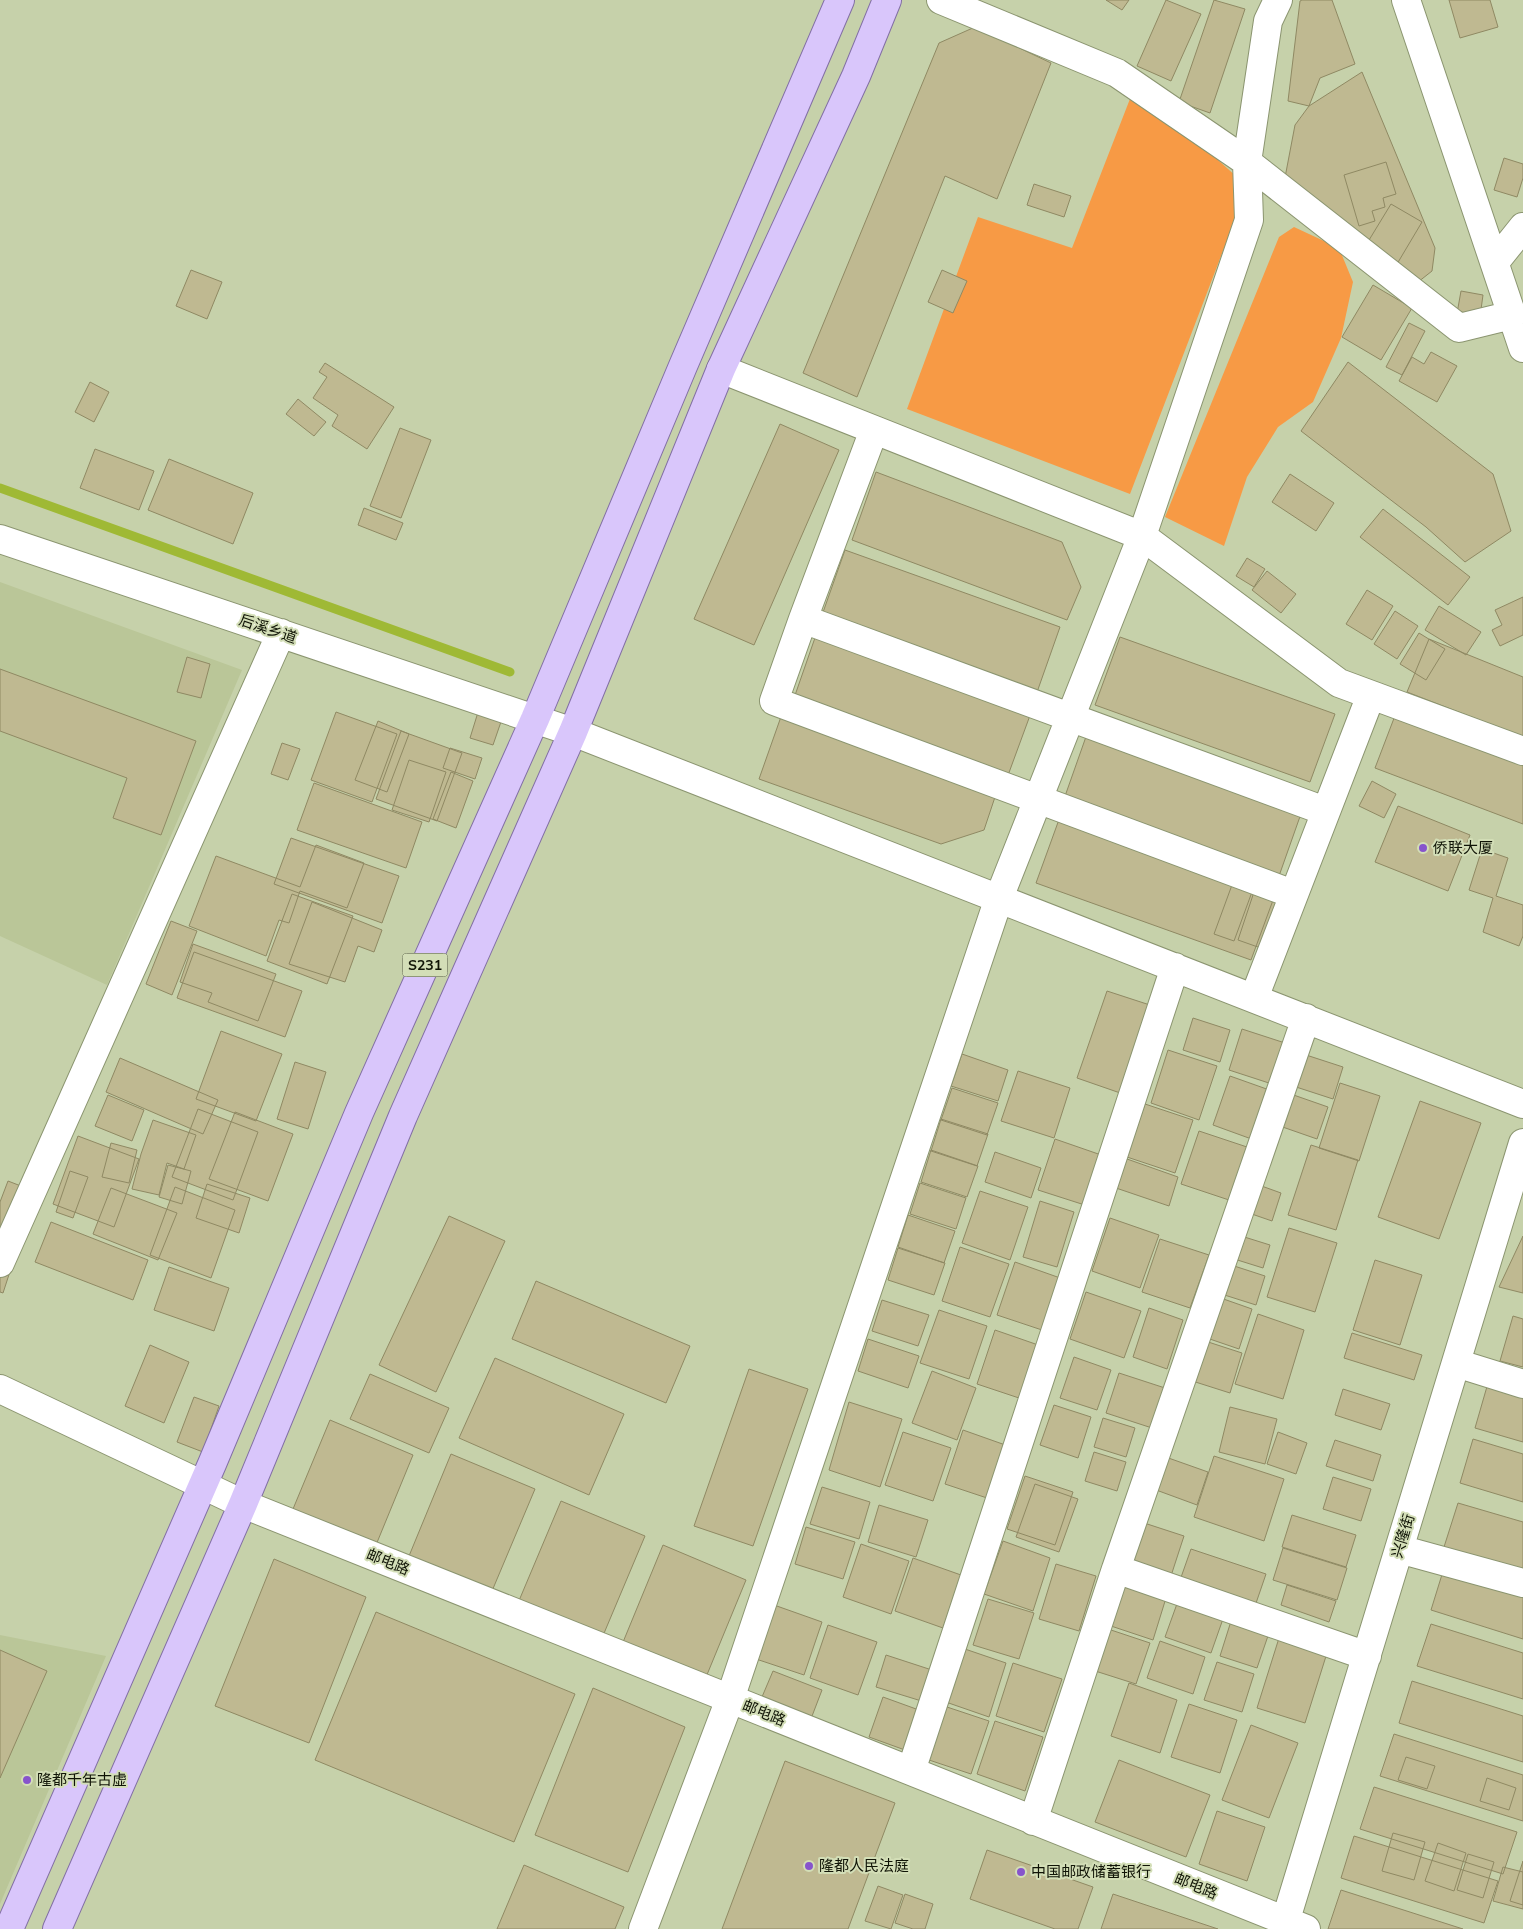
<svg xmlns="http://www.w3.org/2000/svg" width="1523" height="1929" viewBox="0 0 1523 1929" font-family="Mulish,'Noto Sans SC',sans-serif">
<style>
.built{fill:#bac698}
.green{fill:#f79a45}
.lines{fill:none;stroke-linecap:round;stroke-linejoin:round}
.stream{stroke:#9fb935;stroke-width:9}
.building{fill:#bfb991;stroke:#8f8963}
.minor-casing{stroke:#8b9570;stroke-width:30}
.major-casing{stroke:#826fa4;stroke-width:30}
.minor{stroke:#fff;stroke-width:28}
.major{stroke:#d9c6fb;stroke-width:28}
.poi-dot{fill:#8754cc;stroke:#d3deb7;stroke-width:2}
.labels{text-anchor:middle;stroke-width:4;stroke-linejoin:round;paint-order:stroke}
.shield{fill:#d3deb7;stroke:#4a513b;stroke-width:1}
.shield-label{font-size:14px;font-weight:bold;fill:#101406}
.street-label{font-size:15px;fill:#101406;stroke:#d3deb7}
.poi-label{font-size:15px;fill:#101406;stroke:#d3deb7;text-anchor:start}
</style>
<rect width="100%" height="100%" fill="#c6d1aa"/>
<path class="built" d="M0 582 242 670 107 985 0 936Z
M0 1635 106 1656 0 1904Z"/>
<path class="green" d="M1135 86 1237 177 1244 196 1130 494 907 409 978 217 1072 248Z
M1294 227 1339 248 1353 282 1341 338 1313 402 1278 427 1247 477 1224 546 1165 517 1279 237Z"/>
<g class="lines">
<path class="stream" d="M0 488 510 672"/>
</g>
<path class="building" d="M1106 0H1129L1122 10Z
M1166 0 1201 14 1171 81 1137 66Z
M1214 0 1245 9 1210 113 1179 102Z
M1302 0H1332L1355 64 1320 78 1309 106 1288 101 1300 1Z
M1449 0H1490L1498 27 1460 38Z
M975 27 1051 63 997 199 945 176 857 397 803 373 939 43Z
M1362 72 1435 248 1432 271 1413 286 1283 188 1295 125 1309 106Z
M1504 158 1523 164V178L1517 197 1494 190Z
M1386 162 1396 194 1383 198 1385 207 1372 211 1375 221 1359 226 1344 175Z
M1034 184 1071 196 1064 217 1027 205Z
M1391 204 1422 222 1397 264 1366 245Z
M191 270 222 282 207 319 176 306Z
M942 270 967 281 953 313 928 302Z
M1373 285 1412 308 1381 360 1342 337Z
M1461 291 1483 295 1479 324 1456 319Z
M1409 323 1425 331 1402 375 1386 367Z
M1431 352 1457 366 1437 402 1399 381 1412 357 1424 364Z
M1348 362 1493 474 1511 531 1465 562 1426 527 1301 431Z
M325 363 394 407 367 449 332 426 338 415 313 398 327 377 319 372Z
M90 382 109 392 94 422 75 412Z
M298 399 326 422 314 436 286 414Z
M780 424 839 450 754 645 694 619Z
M400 428 431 440 401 518 370 506Z
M95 449 154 471 139 510 80 488Z
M169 459 253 493 233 544 148 510Z
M876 472 1062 542 1081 587 1067 620 852 540Z
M1290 474 1334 503 1316 531 1272 502Z
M364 508 403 523 396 540 358 525Z
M1383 509 1470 577 1448 605 1360 537Z
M845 550 1060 627 1036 695 821 618Z
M1247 558 1265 569 1254 587 1236 576Z
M1267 571 1296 594 1281 613 1252 590Z
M1367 590 1393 606 1372 640 1346 624Z
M1523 597V635L1500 646 1492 630 1502 625 1495 610Z
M1439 606 1481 632 1466 655 1425 630Z
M1395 611 1418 626 1397 659 1374 644Z
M817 632 1032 710 1007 778 793 701Z
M1419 633 1445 649 1426 680 1400 664Z
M1120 637 1335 714 1310 782 1095 705Z
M1429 639 1523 677V737L1407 692Z
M187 657 210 664 201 698 177 692Z
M0 669 196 741 161 835 113 818 127 778 0 731Z
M479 709 503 716 493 745 470 738Z
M783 711 998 788 984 830 941 844 759 779Z
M336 712 397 734 372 802 311 780Z
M1396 713 1523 761V824L1375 768Z
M378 721 409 734 387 792 355 780Z
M401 731 462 753 437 821 376 799Z
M1088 731 1303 808 1279 876 1064 799Z
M282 743 300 749 288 780 271 774Z
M450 748 482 758 475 779 443 768Z
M409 760 446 772 429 822 392 810Z
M451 772 473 781 456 828 433 819Z
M1372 781 1396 794 1384 818 1359 806Z
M314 783 422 822 406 868 297 830Z
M1398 806 1470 835 1448 891 1375 862Z
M1061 814 1276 892 1251 960 1036 883Z
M291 838 399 876 382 923 274 884Z
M316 845 364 863 347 908 300 891 289 923 279 920 266 956 189 926 216 856 300 887Z
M1482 849 1508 858 1496 896 1523 905V936L1519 946 1483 932 1493 898 1469 890Z
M1236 874 1256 881 1234 941 1214 934Z
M1257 883 1291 894 1272 952 1238 940Z
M292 894 353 916 327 984 267 961Z
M312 902 382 930 374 952 358 946 345 982 289 964Z
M171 921 197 931 172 995 146 984Z
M193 944 276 974 258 1021 208 1002 212 993 180 982Z
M194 952 302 991 285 1037 177 998Z
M1107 991 1156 1007 1126 1095 1077 1078Z
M1193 1018 1230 1030 1220 1062 1183 1050Z
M1242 1029 1285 1043 1272 1084 1229 1070Z
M221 1031 282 1054 256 1121 196 1099Z
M1168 1050 1217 1066 1199 1120 1151 1103Z
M1300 1053 1343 1067 1333 1099 1290 1085Z
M962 1054 1008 1070 998 1101 951 1086Z
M120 1058 218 1100 203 1134 106 1092Z
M295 1062 326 1072 308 1129 277 1119Z
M1018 1071 1070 1088 1054 1138 1001 1121Z
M1230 1076 1275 1092 1257 1141 1213 1125Z
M1340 1083 1380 1096 1359 1161 1319 1148Z
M952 1088 998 1103 987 1135 941 1120Z
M1285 1092 1328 1107 1317 1139 1274 1124Z
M108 1095 144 1110 132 1141 95 1126Z
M1420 1101 1481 1123 1439 1239 1378 1217Z
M1145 1104 1193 1120 1175 1173 1127 1157Z
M198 1109 258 1132 233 1200 172 1177Z
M235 1112 293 1134 268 1201 209 1179Z
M941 1119 988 1134 977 1166 931 1151Z
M153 1120 196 1135 184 1169 167 1163 159 1195 132 1189 141 1154Z
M1199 1131 1247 1147 1229 1200 1181 1184Z
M78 1136 139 1159 114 1227 53 1204Z
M1055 1139 1107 1157 1091 1207 1038 1190Z
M111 1143 137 1150 129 1183 102 1177Z
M1311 1145 1358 1160 1336 1230 1288 1215Z
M931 1150 978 1166 967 1197 921 1182Z
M995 1152 1041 1168 1031 1198 985 1182Z
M1127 1159 1178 1177 1169 1206 1116 1188Z
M168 1165 191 1171 182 1204 159 1197Z
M70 1171 88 1177 73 1218 56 1212Z
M8 1181 39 1193 0 1237V1202Z
M920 1183 966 1198 956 1229 910 1214Z
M207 1184 250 1198 239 1233 196 1218Z
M1256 1184 1281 1193 1272 1221 1246 1212Z
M175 1187 235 1210 211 1278 150 1255Z
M111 1188 177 1213 158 1260 93 1234Z
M980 1191 1028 1207 1010 1260 962 1243Z
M1040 1201 1074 1212 1057 1267 1023 1257Z
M908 1215 955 1231 944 1263 898 1247Z
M449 1216 505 1241 436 1392 379 1365Z
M1110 1218 1159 1235 1140 1288 1092 1271Z
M51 1222 148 1260 133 1300 35 1262Z
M1289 1228 1337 1243 1315 1312 1267 1297Z
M1238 1235 1270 1245 1263 1268 1231 1258Z
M1523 1236V1293L1499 1287Z
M1160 1239 1209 1255 1190 1308 1142 1292Z
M0 1241 18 1247 3 1293 0 1292Z
M960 1247 1009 1264 990 1317 942 1301Z
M898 1248 945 1263 934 1295 888 1280Z
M1375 1260 1422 1275 1400 1345 1353 1330Z
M1015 1262 1063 1279 1045 1331 997 1315Z
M1225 1263 1265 1276 1256 1305 1215 1292Z
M169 1267 229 1288 214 1331 154 1310Z
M536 1281 690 1346 666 1403 512 1339Z
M1086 1292 1141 1311 1124 1358 1070 1339Z
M1215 1296 1252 1309 1239 1349 1201 1336Z
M882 1300 929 1315 918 1346 872 1331Z
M1149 1308 1183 1320 1167 1369 1133 1357Z
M939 1310 987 1326 969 1379 920 1363Z
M1258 1314 1304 1330 1283 1399 1235 1384Z
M1513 1316 1523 1319V1367L1500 1361Z
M995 1330 1044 1347 1025 1400 977 1384Z
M1352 1333 1422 1355 1414 1380 1344 1358Z
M868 1339 919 1356 908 1388 858 1371Z
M1199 1339 1242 1353 1230 1393 1186 1379Z
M150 1345 189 1362 164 1423 125 1406Z
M1074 1357 1111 1370 1097 1410 1060 1398Z
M495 1358 624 1414 589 1495 459 1438Z
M749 1369 808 1389 753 1546 694 1526Z
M932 1371 976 1388 957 1440 912 1423Z
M1119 1373 1165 1388 1152 1428 1106 1413Z
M370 1374 449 1408 429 1453 350 1419Z
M1488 1383 1523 1394V1442L1475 1428Z
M1343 1389 1390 1404 1381 1430 1335 1415Z
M194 1397 219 1406 203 1452 177 1442Z
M849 1402 902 1419 880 1487 829 1470Z
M1054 1405 1091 1417 1078 1458 1040 1445Z
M1230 1407 1277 1419 1265 1464 1219 1452Z
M1103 1418 1135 1428 1126 1457 1094 1447Z
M330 1420 413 1455 376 1545 293 1509Z
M963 1430 1011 1447 993 1500 945 1484Z
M903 1432 951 1448 933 1501 885 1485Z
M1278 1432 1307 1443 1296 1474 1267 1464Z
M1473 1439 1523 1454V1502L1460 1483Z
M1335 1440 1381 1455 1373 1481 1326 1466Z
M1094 1452 1126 1462 1117 1491 1085 1481Z
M451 1454 535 1489 492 1591 409 1556Z
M1160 1455 1208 1472 1197 1505 1148 1487Z
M1214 1456 1284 1479 1264 1541 1194 1517Z
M1025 1476 1073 1492 1055 1545 1007 1529Z
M1333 1477 1371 1489 1361 1521 1323 1509Z
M1035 1484 1078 1499 1059 1552 1016 1537Z
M822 1487 870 1502 859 1539 810 1524Z
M561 1501 645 1536 602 1638 518 1603Z
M1458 1503 1523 1522V1571L1444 1547Z
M879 1505 928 1520 916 1557 868 1542Z
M1292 1515 1356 1535 1346 1567 1282 1547Z
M1135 1520 1184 1536 1169 1582 1120 1567Z
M806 1527 855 1542 843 1579 795 1564Z
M1003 1541 1050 1558 1033 1611 984 1594Z
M861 1544 909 1561 891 1614 843 1597Z
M663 1545 746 1580 704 1682 621 1647Z
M1283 1548 1347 1568 1337 1600 1273 1580Z
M1191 1549 1266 1574 1254 1609 1179 1583Z
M913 1558 961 1575 943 1628 895 1611Z
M274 1559 366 1597 309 1743 215 1706Z
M1056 1564 1096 1576 1079 1631 1039 1619Z
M1444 1568 1523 1593V1639L1431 1610Z
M1118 1583 1166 1598 1153 1640 1105 1624Z
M1287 1585 1336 1601 1329 1622 1281 1605Z
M988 1599 1034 1613 1019 1659 973 1645Z
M1178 1601 1224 1616 1211 1653 1165 1637Z
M774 1605 822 1622 804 1675 756 1659Z
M376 1612 575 1694 514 1842 315 1760Z
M1232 1618 1270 1630 1257 1668 1220 1656Z
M1431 1624 1523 1653V1699L1417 1666Z
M828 1625 877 1642 858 1695 810 1678Z
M1102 1627 1150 1643 1136 1684 1089 1669Z
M1279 1638 1327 1653 1305 1723 1257 1708Z
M1160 1641 1205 1657 1193 1694 1147 1678Z
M959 1647 1006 1663 989 1717 940 1700Z
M0 1650 47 1671 0 1778Z
M886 1655 938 1672 928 1703 876 1687Z
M1217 1662 1254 1674 1242 1712 1204 1700Z
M1013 1663 1062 1679 1044 1732 996 1716Z
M773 1671 822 1690 809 1724 759 1704Z
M1412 1681 1523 1716V1762L1399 1723Z
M1129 1683 1177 1700 1160 1753 1111 1736Z
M593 1688 685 1727 628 1872 535 1835Z
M883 1697 930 1714 916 1754 869 1737Z
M1189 1704 1237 1720 1220 1773 1171 1757Z
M941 1705 989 1721 971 1774 923 1758Z
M995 1721 1043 1737 1025 1791 977 1774Z
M1251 1725 1298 1743 1269 1818 1222 1800Z
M1394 1734 1523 1775V1821L1380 1776Z
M1406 1757 1435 1766 1427 1789 1398 1780Z
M1119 1760 1210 1795 1186 1857 1095 1822Z
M785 1761 895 1803 848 1929H722Z
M1487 1778 1516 1788 1509 1810 1480 1801Z
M1374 1787 1517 1832 1503 1874 1360 1829Z
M1217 1811 1265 1827 1247 1881 1199 1864Z
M1393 1833 1425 1842 1414 1880 1382 1871Z
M1354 1836 1498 1881 1484 1923 1341 1878Z
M1438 1843 1466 1853 1454 1891 1425 1881Z
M987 1850 1093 1887 1078 1929H1055L970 1899Z
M1468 1854 1494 1862 1483 1898 1457 1890Z
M1523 1861V1905L1510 1901Z
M524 1865 624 1907 615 1929H497Z
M1503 1867 1523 1872V1909L1493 1901Z
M878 1886 903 1895 891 1929 865 1921Z
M1341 1890 1463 1929H1328Z
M905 1894 933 1904 925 1929H913L895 1923Z
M1113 1894 1218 1929H1101Z"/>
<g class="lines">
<defs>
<path id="minor" d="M941 0 1117 73 1247 162 1459 328 1512 315
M1406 0 1523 348
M1495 262 1523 227
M721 369 1142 536 1339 683 1523 751
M874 430 803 619 1325 811
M0 539 573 732 1523 1104
M803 619 774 701 1293 894
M1254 998 1371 695
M0 1263 281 633
M1456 1363 1523 1384
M0 1389 243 1504 1306 1929
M1399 1549 1523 1583
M1116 1569 1306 1018
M911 1771 1175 967
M1033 1821 1116 1569 1367 1656
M643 1929 730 1699 999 898 1142 536 1249 220 1247 162 1268 21 1278 0
M1283 1929 1523 1143"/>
<path id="major" d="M9 1929 212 1464 359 1113 535 719 683 366 840 0
M57 1929 243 1504 403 1116 573 732 721 369 856 76 887 0"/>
</defs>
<use href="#minor" class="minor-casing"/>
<use href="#major" class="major-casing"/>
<use href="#minor" class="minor"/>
<use href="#major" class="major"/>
</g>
<g class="poi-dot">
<circle cx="1423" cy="848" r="5"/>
<circle cx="27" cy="1780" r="5"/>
<circle cx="809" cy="1866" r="5"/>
<circle cx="1021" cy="1872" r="5"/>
</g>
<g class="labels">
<rect class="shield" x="402.5" y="953.5" width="45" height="23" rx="4"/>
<g class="shield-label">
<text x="425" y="970">S231</text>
</g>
<g class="street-label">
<text transform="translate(268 629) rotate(19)" y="5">后溪乡道</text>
<text transform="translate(1403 1536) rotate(-73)" y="5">兴隆街</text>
<text transform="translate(388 1562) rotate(22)" y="5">邮电路</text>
<text transform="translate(764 1713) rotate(22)" y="5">邮电路</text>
<text transform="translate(1196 1886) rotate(22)" y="5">邮电路</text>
</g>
<g class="poi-label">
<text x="1433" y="853">侨联大厦</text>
<text x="37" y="1785">隆都千年古虚</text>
<text x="819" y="1871">隆都人民法庭</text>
<text x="1031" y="1877">中国邮政储蓄银行</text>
</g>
</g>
</svg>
